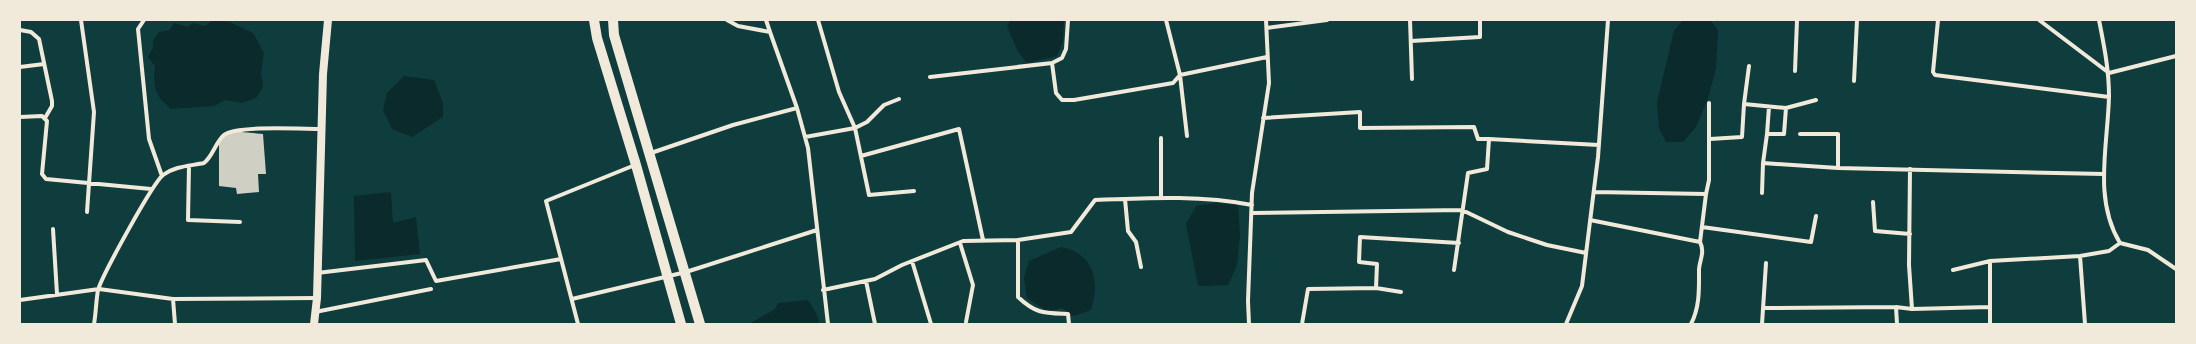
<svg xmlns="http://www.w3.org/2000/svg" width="2196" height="344" viewBox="0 0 2196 344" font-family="Bitter,serif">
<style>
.water{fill:#0a2a2b}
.building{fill:#cfcfc3}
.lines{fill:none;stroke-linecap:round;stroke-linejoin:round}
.minor{stroke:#f1e9da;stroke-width:4}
.secondary{stroke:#f1e9da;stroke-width:8}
.primary{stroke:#f1e9da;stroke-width:10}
</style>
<rect width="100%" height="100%" fill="#0f3d3e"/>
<path class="water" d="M213 20 230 22 253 33 264 53 261 72 263 87 256 98 242 103 225 100 214 106 171 109C154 94 153 88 155 66L148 57 153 48V41L159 32 170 30 174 23 188 27 192 23 205 26Z
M1011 20H1061L1064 22 1063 41 1057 56 1027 63 1018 52 1007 26Z
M1683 20H1710L1718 30 1716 68 1708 98 1696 127 1683 142H1666L1659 128 1657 102 1674 31Z
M404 76 434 80 443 103V117L412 137 392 129 383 110 387 93Z
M391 192 393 223 416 217 420 254 355 261 354 196Z
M1216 203 1238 205 1240 235 1237 265 1228 285 1198 286 1186 224 1196 206Z
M1061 247C1094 253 1100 281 1091 310L1074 316 1062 308 1047 311 1027 298 1024 278 1029 261Z
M808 300 818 317 819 324H749L775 309 778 303Z"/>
<path class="building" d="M230 131 263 134 266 174H258L259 192 237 194 236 188 219 186V142Z"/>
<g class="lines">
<path class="minor" d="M81 20 94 112 87 212
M144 20 138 29 149 139 162 176
M727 20 738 26 770 32 797 108 808 148 828 324
M766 20 770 32
M818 20 839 92 855 128 867 122 884 105 899 99
M1410 20 1412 79
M1938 20 1933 72 1935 75 2109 97
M2039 20 2109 73 2176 56
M2099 20C2104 45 2109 70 2109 96 2108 145 2093 199 2120 243L2148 250 2176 269
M1267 28 1327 20
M20 30 31 32 39 39 52 101V106L45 118
M1411 41 1480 37V20
M1052 63 1056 93 1062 100H1074L1173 83 1180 75 1166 20
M1749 66 1744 104 1786 108
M20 67 44 64
M1795 71 1797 20
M930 77 1052 63 1062 58 1066 49 1068 20
M1854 81 1857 20
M20 117 42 116 47 121 42 174 46 179 151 189
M1263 118 1360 112V128L1474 127 1478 139H1489
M1767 134 1769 107
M1800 134H1838V168
M1187 136 1180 75 1267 57
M805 137 855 128 869 195 914 191
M1710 139 1742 137 1744 104
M651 153 733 125 797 108
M861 156 959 129 983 240
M1763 163 1838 168 2104 174
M189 166 188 220 240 222
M1910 169 1909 265 1912 309
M1594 192 1706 194 1700 242C1705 252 1700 259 1699 269 1699 288 1700 307 1691 324
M1762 193 1763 163 1767 134H1784L1786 108 1816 100
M1706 194 1709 180V103
M1161 198V138
M1125 199 1128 231 1136 242 1141 267
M1873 202 1875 231 1910 234
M1252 213 1462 210 1508 232 1547 245 1586 253
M1590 220 1700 242
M1702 227 1811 242 1816 216
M53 229 57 294
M1018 240V297C1036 314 1044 313 1068 314L1069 324
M960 243 973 285 966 322
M2080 256 2085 324
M912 261 931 324
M1990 261V324
M1454 270 1468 173 1487 169 1489 139 1599 145
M1953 270 1990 261 2080 256 2109 251 2120 243
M317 273 426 260 436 281 561 259
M866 281 875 324
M1376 288 1377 264 1359 262 1360 237 1459 243
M823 290 875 279 902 265 963 241 1018 240 1071 232 1095 200C1147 198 1200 195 1252 205
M173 299 175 324
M572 299 686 272 817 230
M20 300 99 289 173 299 317 298
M1764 308 1896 307
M315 312 431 289
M94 324C96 313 96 301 98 290 102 276 152 184 163 175 175 166 190 166 204 163 213 156 215 143 224 135 236 125 302 129 321 129
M578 324 546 201 635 165
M1249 324 1248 301 1252 193 1269 83 1266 20
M1302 324 1308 289 1376 288 1401 292
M1566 324 1582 286 1598 157 1608 20
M1762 324 1766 263
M1897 324 1896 307 1912 309 1990 307"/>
<path class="secondary" d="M314 324 317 298 323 74 328 20"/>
<path class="primary" d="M594 20 597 38 636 165 681 324
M613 20 614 35 700 324"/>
</g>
<rect width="2196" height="344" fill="none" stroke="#f1e9da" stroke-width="42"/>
</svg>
